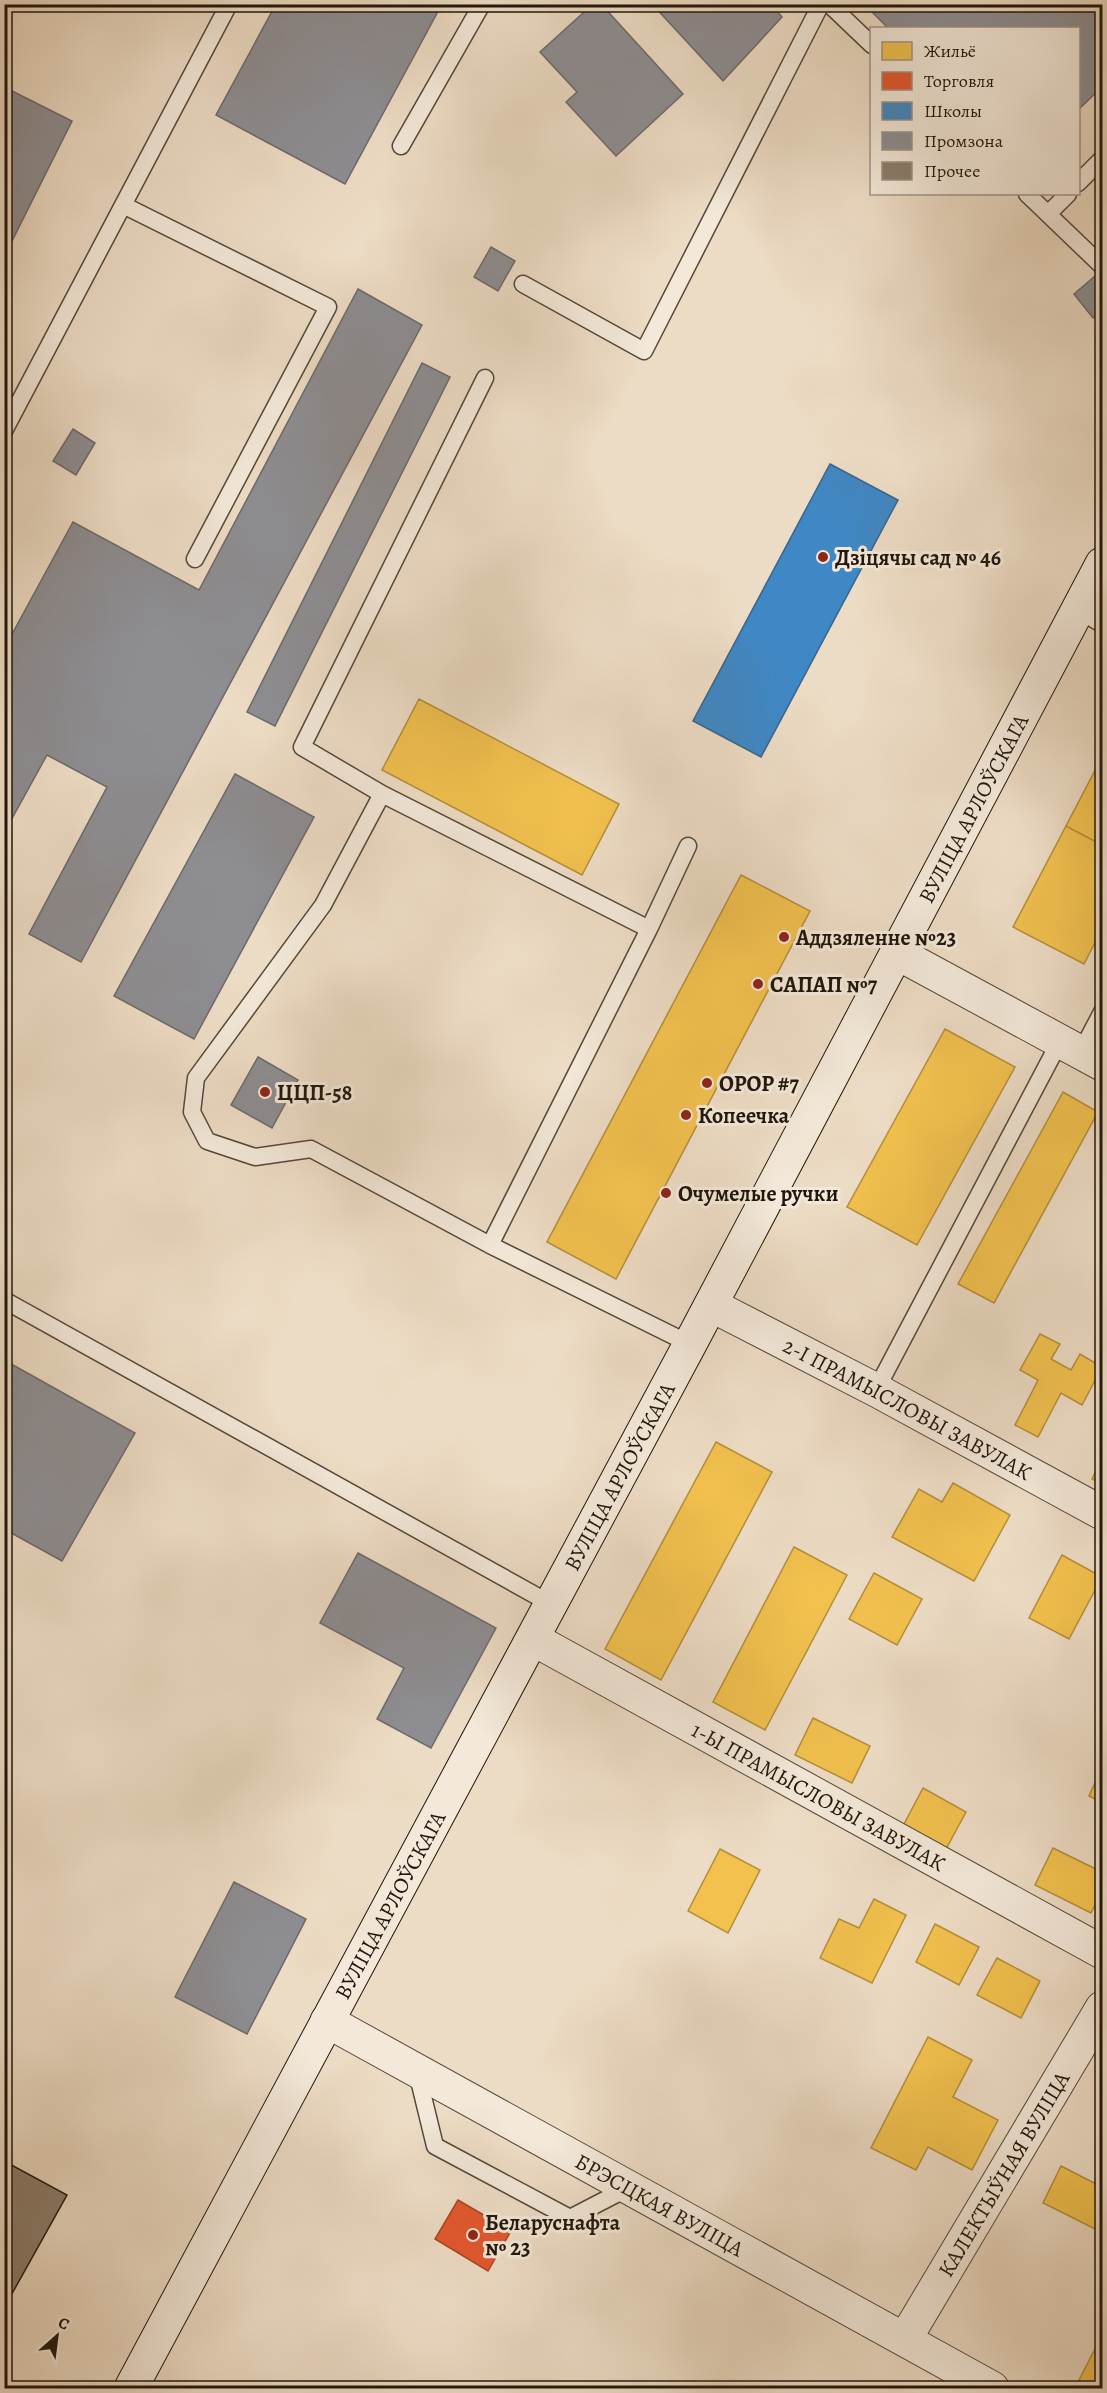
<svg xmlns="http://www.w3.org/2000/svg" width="1107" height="2393" viewBox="0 0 1107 2393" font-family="Alegreya,serif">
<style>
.homes{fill:#f2c14e;stroke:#b38e3a;stroke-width:1.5}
.shops{fill:#e4572e;stroke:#a94424;stroke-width:1.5}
.schools{fill:#3f88c5;stroke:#36668d;stroke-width:1.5}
.industry{fill:#8d8d92;stroke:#6c696a;stroke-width:1.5}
.building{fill:#8b7d6c;stroke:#20160b;stroke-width:1.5}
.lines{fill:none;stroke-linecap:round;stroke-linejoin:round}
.lane-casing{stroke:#53483a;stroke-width:19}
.street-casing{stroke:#53483a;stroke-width:35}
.secondary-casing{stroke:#20160b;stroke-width:35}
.lane{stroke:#f3e8d9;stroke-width:16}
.street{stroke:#f3e8d9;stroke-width:33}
.secondary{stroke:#f3e8d9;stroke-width:33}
.poi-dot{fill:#8f2418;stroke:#f3e8d9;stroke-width:2}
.labels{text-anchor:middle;stroke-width:6;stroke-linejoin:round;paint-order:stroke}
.poi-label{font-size:22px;font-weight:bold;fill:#20160b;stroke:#f3e8d9;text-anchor:start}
.street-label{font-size:22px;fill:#20160b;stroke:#f3e8d9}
</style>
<rect width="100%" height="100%" fill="#eddcc5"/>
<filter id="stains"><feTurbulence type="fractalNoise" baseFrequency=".00333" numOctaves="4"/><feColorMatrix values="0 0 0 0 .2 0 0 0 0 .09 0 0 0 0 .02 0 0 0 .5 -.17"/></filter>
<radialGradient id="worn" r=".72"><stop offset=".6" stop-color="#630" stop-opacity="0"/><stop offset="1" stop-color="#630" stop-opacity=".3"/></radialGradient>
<path class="homes" d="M419 699 619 804 582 875 382 770Z
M1102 757V845L1066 826Z
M1066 826 1102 845V929L1084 964 1013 927Z
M741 875 810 911 616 1279 547 1242Z
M945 1029 1015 1067 917 1245 847 1207Z
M1063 1092 1098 1112 994 1303 958 1284Z
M1040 1334 1060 1344 1051 1359 1071 1370 1080 1354 1102 1367 1082 1405 1061 1393 1038 1437 1015 1425 1038 1380 1020 1370Z
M716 1442 772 1472 661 1680 605 1649Z
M1102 1458V1484L1092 1479Z
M953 1483 1010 1515 974 1581 892 1537 919 1489 942 1502Z
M794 1547 847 1575 765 1730 713 1702Z
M1062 1555 1102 1577 1069 1639 1029 1618Z
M874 1573 922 1599 897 1645 849 1619Z
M813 1718 870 1746 852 1783 795 1755Z
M1102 1767V1803L1089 1796Z
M923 1788 966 1812 946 1849 903 1826Z
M1053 1848 1102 1872V1891L1091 1913 1035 1885Z
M720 1849 760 1870 728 1933 688 1911Z
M874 1899 906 1915 872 1983 820 1958 839 1919 859 1928Z
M935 1924 979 1947 959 1985 916 1962Z
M997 1958 1040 1981 1021 2018 977 1995Z
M928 2037 972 2060 953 2097 998 2120 972 2170 928 2147 916 2170 871 2148Z
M1061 2166 1102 2187V2225L1099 2231 1043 2203Z
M1102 2335V2388H1075Z"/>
<path class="shops" d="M458 2200 511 2231 488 2271 435 2239Z"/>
<path class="schools" d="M830 464 898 500 761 757 693 721Z"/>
<path class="industry" d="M276 4H442L345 184 216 115Z
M593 4H601L683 94 616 156 566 102 577 92 540 52Z
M652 4H771L782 17 723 81Z
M864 4H1102V87L1078 110V28H888Z
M4 87 72 121 4 257Z
M491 247 515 261 498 291 474 277Z
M1095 276 1102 285V311L1093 318 1074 294Z
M358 289 422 325 81 962 29 934 107 787 47 755 4 833V649L73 522 199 590Z
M422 363 450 377 275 726 247 712Z
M73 429 95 443 76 475 53 461Z
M235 774 314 817 194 1039 114 996Z
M258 1057 298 1080 272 1128 231 1105Z
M4 1360 135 1433 62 1561 4 1529Z
M358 1553 496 1628 431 1748 377 1719 404 1668 320 1623Z
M234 1882 306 1919 247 2034 175 1997Z"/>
<path class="building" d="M4 2161 67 2195 4 2308Z"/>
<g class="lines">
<defs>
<path id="lane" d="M829 4 872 45
M401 146 482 4
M1078 183 1102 159
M1027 194 1102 266
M123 205 328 307 195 559
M1048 214 1068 194
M523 284 644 351 821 4
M485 378 302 747 382 794 649 929
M4 431 229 4
M1078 610 1102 624
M382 794 323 905 196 1078 192 1112 207 1141 255 1157 311 1149 490 1245
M688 846 649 929 490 1245 690 1344
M1081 1052 1102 1012
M4 1300 551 1604
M876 1390 1060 1041
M417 2072 435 2146 570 2218 628 2188"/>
<g id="street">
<path d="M897 953 1102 1064"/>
<path id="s1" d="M711 1305 876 1390 1102 1513"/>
<path id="s2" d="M533 1639 1102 1952"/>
<path id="s3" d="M327 2021 992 2388"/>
<path id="s4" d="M905 2339 1102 2008"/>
</g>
<g id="secondary">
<path id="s5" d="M131 2388 690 1344 1102 564"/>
</g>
</defs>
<use href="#lane" class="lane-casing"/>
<use href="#street" class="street-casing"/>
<use href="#secondary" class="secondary-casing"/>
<use href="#lane" class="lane"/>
<use href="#street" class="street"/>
<use href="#secondary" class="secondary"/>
</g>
<g class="poi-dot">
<circle cx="823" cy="557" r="6"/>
<circle cx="784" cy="937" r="6"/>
<circle cx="758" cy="984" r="6"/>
<circle cx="707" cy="1083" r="6"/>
<circle cx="265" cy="1092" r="6"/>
<circle cx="686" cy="1115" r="6"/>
<circle cx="666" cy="1193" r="6"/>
<circle cx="473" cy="2235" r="6"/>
</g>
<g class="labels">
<g class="poi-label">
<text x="835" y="565">Дзіцячы сад № 46</text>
<text x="796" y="945">Аддзяленне №23</text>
<text x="770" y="992">САПАП №7</text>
<text x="719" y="1091">OPOP #7</text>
<text x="277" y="1100">ЦЦП-58</text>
<text x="698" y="1123">Копеечка</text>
<text x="678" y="1201">Очумелые ручки</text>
<text x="485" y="2230">Беларуснафта<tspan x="485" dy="25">№ 23</tspan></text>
</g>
<g class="street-label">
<text dy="8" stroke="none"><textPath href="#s5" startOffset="1790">ВУЛІЦА АРЛОЎСКАГА</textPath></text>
<text dy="8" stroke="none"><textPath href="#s1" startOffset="222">2-І ПРАМЫСЛОВЫ ЗАВУЛАК</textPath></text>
<text dy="8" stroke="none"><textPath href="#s5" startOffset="1034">ВУЛІЦА АРЛОЎСКАГА</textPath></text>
<text dy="8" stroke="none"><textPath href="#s2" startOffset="326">1-Ы ПРАМЫСЛОВЫ ЗАВУЛАК</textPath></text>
<text dy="8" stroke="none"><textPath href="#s5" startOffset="548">ВУЛІЦА АРЛОЎСКАГА</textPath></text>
<text dy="8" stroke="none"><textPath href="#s4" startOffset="192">КАЛЕКТЫЎНАЯ ВУЛІЦА</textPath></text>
<text dy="8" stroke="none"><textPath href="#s3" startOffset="380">БРЭСЦКАЯ ВУЛІЦА</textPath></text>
</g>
</g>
<rect width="1107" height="2393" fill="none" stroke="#eddcc5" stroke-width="24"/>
<rect x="6" y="6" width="1095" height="2381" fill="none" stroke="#20160b" stroke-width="3"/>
<rect x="12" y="12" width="1083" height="2369" fill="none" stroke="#20160b" stroke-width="1.5"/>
<rect x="870" y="27" width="210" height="168" fill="#f3e8d9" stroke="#9f9487" stroke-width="1.5"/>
<rect x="882" y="42" width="30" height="18" fill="#f2c14e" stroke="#9f9487" stroke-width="1.5"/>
<text x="924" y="57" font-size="18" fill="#20160b">Жильё</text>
<rect x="882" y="72" width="30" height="18" fill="#e4572e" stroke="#9f9487" stroke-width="1.5"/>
<text x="924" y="87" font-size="18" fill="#20160b">Торговля</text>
<rect x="882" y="102" width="30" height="18" fill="#3f88c5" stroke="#9f9487" stroke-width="1.5"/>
<text x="924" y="117" font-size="18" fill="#20160b">Школы</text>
<rect x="882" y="132" width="30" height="18" fill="#8d8d92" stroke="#9f9487" stroke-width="1.5"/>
<text x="924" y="147" font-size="18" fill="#20160b">Промзона</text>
<rect x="882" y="162" width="30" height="18" fill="#8b7d6c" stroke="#9f9487" stroke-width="1.5"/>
<text x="924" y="177" font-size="18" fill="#20160b">Прочее</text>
<g transform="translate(57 2336) rotate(28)" stroke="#f3e8d9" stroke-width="4.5" paint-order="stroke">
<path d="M0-4.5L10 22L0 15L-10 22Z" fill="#20160b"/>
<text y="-9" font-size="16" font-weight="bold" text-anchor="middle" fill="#20160b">С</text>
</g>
<rect width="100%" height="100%" filter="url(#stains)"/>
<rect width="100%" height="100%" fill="url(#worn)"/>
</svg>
